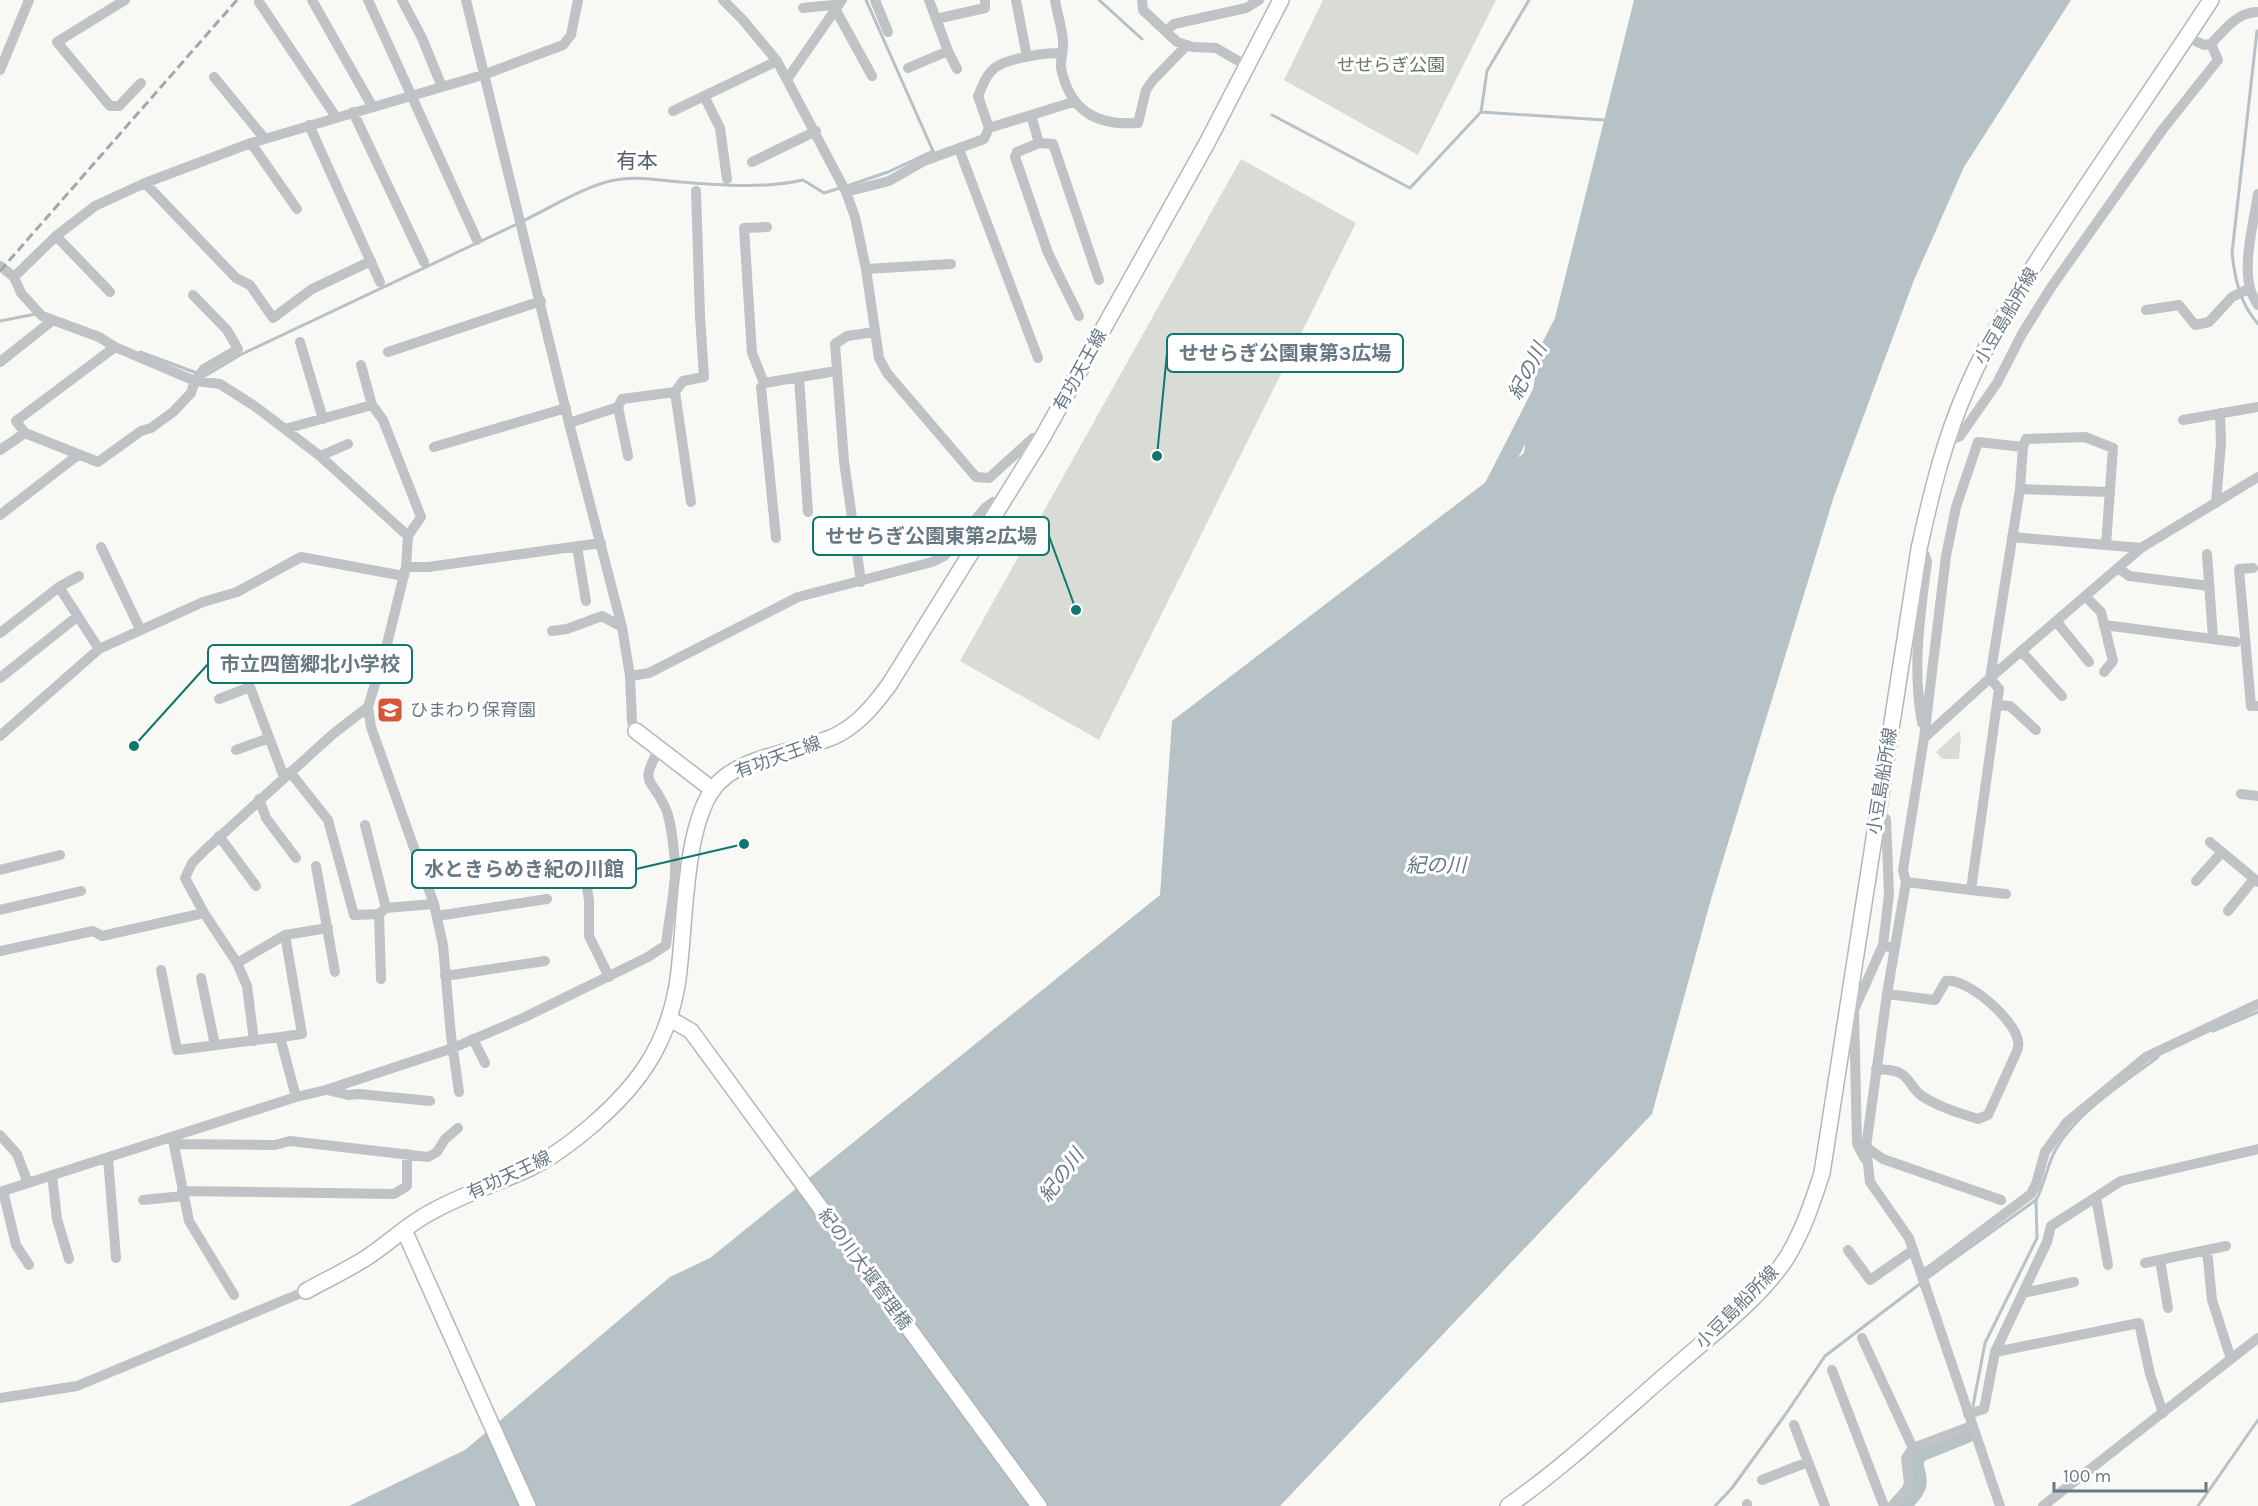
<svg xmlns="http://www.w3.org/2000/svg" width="2258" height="1506" viewBox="0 0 2258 1506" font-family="Karla,'Noto Sans JP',sans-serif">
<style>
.green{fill:#d8dcd5}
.water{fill:#b6c2c5}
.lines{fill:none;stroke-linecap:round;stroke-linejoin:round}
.stream{stroke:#b6c2c5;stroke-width:3}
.river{stroke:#b6c2c5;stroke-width:18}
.secondary-casing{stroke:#b1b7bb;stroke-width:18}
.street{stroke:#bfc3c6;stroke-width:10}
.secondary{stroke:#fff;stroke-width:15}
.rail{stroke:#a1a7ac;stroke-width:3;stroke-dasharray:9 4.5;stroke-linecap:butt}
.labels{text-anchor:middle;stroke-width:6;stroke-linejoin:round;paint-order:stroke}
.park-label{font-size:18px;fill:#677664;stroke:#fff}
.street-label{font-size:18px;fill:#697983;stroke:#fff}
.poi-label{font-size:18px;fill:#697983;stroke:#fff;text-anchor:start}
.water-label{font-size:20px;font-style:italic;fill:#65797f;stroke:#fff}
.quarter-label{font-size:21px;fill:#566269;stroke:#fff}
.leader{fill:none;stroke:#0f766e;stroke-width:2}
.callout-dot{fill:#0f766e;stroke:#fff;stroke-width:2}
.callout{fill:#fff;stroke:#0f766e;stroke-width:2}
.callout-label{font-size:20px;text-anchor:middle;font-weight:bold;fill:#697983}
</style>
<rect width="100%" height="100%" fill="#f8f8f5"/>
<path class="green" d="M1323 0H1496L1418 155 1284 80Z
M1241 159 1356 223 1099 740 960 661Z
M1959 731 1961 736 1959 759H1942L1936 752Z"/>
<path class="water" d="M1634 0H2071L1964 167 1914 280 1834 496 1711 899 1652 1114 1280 1506H349L465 1450 670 1277 710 1258 1160 895 1172 721 1524 453 1539 349 1555 318Z"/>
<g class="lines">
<path class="stream" d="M1099 0 1142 39
M2257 31 2232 253C2235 280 2240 303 2258 324
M1481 112 1604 120
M1272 115 1410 188 1481 112 1487 71 1529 0
M847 186 888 172 933 151 866 0
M523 221C550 208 587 185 615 180 636 176 659 180 680 182 722 185 762 189 803 180L824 193 840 188
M0 321 36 314
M140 352 205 376 240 355 517 224
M2213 1031 2258 1012
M1926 1279 2036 1200C2045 1184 2047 1164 2056 1149 2077 1112 2125 1082 2158 1057
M1973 1406 1985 1343 2037 1238 2036 1200
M1715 1506 1732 1488 1785 1415 1825 1356 1921 1283
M2198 1506 2258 1420"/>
<path class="river" d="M1491 491 1540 395
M1902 1506C1907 1500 1915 1493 1917 1486 1921 1473 1908 1464 1920 1453L1967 1434"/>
<defs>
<path id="secondary" d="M636 731 713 790
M670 1019 691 1031 1039 1506
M404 1230 528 1506
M306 1291C326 1280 347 1270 366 1258 389 1243 409 1223 433 1211 464 1194 498 1183 530 1168 569 1149 622 1103 646 1066 662 1042 672 1014 677 986 686 931 682 834 713 789 739 754 800 753 837 735 860 723 874 705 889 685L1041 440 1207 143 1281 0
M1508 1506C1568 1464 1621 1413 1676 1366 1713 1333 1763 1297 1789 1254 1804 1228 1813 1201 1822 1173L1919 549C1931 494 1944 440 1967 388 1992 330 2027 276 2062 223 2111 148 2162 75 2211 0"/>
</defs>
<use href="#secondary" class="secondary-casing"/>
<path class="street" d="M125 0 57 42 110 106H119L141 83
M312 0 372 106
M368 0 477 240
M402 0 422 38 442 87
M466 0 569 423 622 627 630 676 632 722 636 731
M723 0 743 20 777 61 846 192 855 217 866 269 879 358 887 373 976 477 989 478 1033 438 1041 440
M875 0 888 32
M1016 0 1027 57
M1055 0C1057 13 1062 27 1063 41 1064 50 1060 60 1061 68 1070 111 1096 126 1138 123L1146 90 1153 80 1187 45
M1142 0 1143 10 1177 42 1193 47 1216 48 1247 66
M259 2 336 117
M803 8 833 5 872 76
M936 19 985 8V0
M1166 31 1174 24 1246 8 1259 0
M2187 37 2204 45 2211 44C2224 30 2237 12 2258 12
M948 51 957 69
M908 68 948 51 929 0
M0 70 29 0
M214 77 265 139
M788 78 842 0
M704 96 720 128 727 179
M673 111 777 61
M353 112 424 262
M1031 115 1039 143 1053 144 1099 280
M309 125 380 282
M989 128 1073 102
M251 143 297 209
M1039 143 1017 152 1015 157 1048 253 1079 316
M959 149 1038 358
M752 162 816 131
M145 183 236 278 250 285 273 318 312 289 371 261
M846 192 889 181 924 161 984 139 989 128 978 96C983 85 986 74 996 67 1007 59 1049 51 1062 54
M2258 194C2254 221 2243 261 2250 288 2251 294 2255 300 2258 305
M56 236 110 292
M0 266 14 277 21 293 42 316 99 337 115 347 195 381 220 384 256 407 320 456 408 536 406 567 386 648 368 707 371 727 434 904 443 945 451 1036 459 1092
M866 269 951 264
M14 277 56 236 95 206 145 183 251 143 486 74 563 45 571 35 578 0
M2146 310 2179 305 2195 325 2209 322 2232 297 2250 288
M300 342 323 419
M115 347 16 421 25 433 98 462 141 431 151 428 173 412 191 393 195 381 204 369 238 349 227 330 193 295
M388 352 541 301
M0 362 53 320
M799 377 808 512
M764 383 752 353 744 228 767 227
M675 392 691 502
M372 405 383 420 421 517 408 536
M618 407 628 456
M2183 420 2258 407
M569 423 618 407 622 399 675 392 683 381 704 377 700 316 696 191
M285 429 372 405 361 365
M1948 435 1955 438 1960 436 1997 383 2022 334 2052 286 2163 129 2218 60 2211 44
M434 447 566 408
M0 450 25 433
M320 456 348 444
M2020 489 2110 492
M2216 503 2221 443 2220 413
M0 515 78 455
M2012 537 2106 545
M776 538 761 387 764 383 836 371
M101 547 140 629
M577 547 586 601
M1919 549 1925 555 1927 562C1920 617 1912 667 1922 723
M2207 554 2213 638
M406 567H428L601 543
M2118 568 2129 576 2209 586
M2253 568 2239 569 2251 706H2258
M861 582 844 461 835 344 847 336 875 332
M59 587 99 649
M2085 596 2101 612 2113 661 2104 672
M2056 621 2089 662
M2104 625 2236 642
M552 631 567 629 602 616 622 627
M0 633 59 587 79 576
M2021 651 2062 696
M630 676 649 673 798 597 932 562 944 556 986 507 993 502
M0 678 78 616
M219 699 250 687 284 777
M1997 705 2010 706 2036 730
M0 736 99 649 203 602 237 592 301 557 404 576
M1924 738 1990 678 2141 548 2258 477
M236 750 269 738
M290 772 328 820 354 915 379 914 386 908 434 904
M2241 794 2258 796
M259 799 266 818 296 858
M1877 812 1886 819 1889 894 1883 945
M365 825 386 908
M219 836 256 886
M2210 842 2258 882
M316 866 335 972
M0 870 60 855
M584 871 589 900V936L609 977
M2196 881 2222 852
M1906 882 1971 890 1999 689 1990 678 2020 489 2023 447
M1971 890 2006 894
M0 910 81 891
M2228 911 2254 879
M379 914 381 979
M437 916 547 899
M285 935 328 928
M0 951 93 931 102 936 204 913
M237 963 247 986 254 1041
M161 970 177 1050 280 1037
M445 976 545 961
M201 978 215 1045
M1846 1009 1854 1010 1857 1144 1865 1159
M1854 1010 1883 945 1889 947
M473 1039 485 1063
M1876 1069C1885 1070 1896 1069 1903 1075 1911 1081 1913 1090 1922 1096 1939 1107 1959 1113 1978 1119L1988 1115 2017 1051C2018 1048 2019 1044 2018 1041 2015 1020 1968 978 1946 981L1935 1000 1887 994
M327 1090 348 1095 359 1094 430 1101
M296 1097 280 1037 302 1034 285 935 237 963 204 913 185 878 192 863 205 850 333 734 368 707
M0 1135 17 1154 28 1183
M173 1140 189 1221 234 1295
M175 1144 275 1145 290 1141 428 1157 437 1152 445 1139 458 1128
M1866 1147 1883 1159 2001 1200
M108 1158 116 1258
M52 1175 57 1219 69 1259
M3 1191 16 1245 29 1265
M182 1191 394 1194 407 1186V1154
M0 1192 296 1097 326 1090 453 1048 523 1018 648 957 666 945C668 922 677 883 675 862 673 845 672 822 665 807 651 776 639 786 659 749
M2096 1197 2108 1265
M143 1200 183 1196
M1848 1250 1870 1280 1913 1250
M2207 1250 2212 1300 2231 1359
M2160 1260 2168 1308
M2145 1263 2226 1246
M1922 1274 1931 1269 2031 1194 2036 1184 2045 1152 2067 1122 2146 1057 2258 1004
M2023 1293 2074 1282
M1862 1338 1913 1448
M1995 1352 2139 1323 2150 1374 2163 1413
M1832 1370 1884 1506
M0 1398 77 1386 306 1291
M1968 1414 1984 1409 1995 1352 2047 1242 2051 1226 2121 1181 2258 1149
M1794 1425 1825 1506
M1762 1480 1808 1462
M1747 1504V1506
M1892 1506 1907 1489 1909 1482 1906 1458 1913 1448 1972 1426
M2000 1506 1909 1238 1870 1182 1866 1147 1887 994 1906 882 1903 870 1924 738 1946 556 1956 507 1978 442 2023 447 2026 439 2085 437 2113 448 2106 545 2141 548
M2043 1506 2258 1338"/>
<use href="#secondary" class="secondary"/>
<path class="rail" d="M0 271 237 0"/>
</g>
<defs>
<symbol id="school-square" viewBox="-11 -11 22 22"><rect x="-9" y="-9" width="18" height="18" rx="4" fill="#d45838" stroke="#fff"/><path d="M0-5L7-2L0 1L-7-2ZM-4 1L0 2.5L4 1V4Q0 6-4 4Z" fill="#fff"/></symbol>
</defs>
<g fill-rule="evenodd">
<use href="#school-square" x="375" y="695" width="30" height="30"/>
</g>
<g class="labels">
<g class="park-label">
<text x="1391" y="71">せせらぎ公園</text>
</g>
<g class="street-label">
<text transform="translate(2006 316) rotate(-60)" y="6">小豆島船所線</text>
<text transform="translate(1080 370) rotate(-61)" y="6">有功天王線</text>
<text transform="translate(778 757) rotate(-20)" y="6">有功天王線</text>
<text transform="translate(1882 781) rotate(-81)" y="6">小豆島船所線</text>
<text transform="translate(509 1175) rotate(-25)" y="6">有功天王線</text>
<text transform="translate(865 1269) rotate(54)" y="6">紀の川大堰管理橋</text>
<text transform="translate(1737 1307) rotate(-45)" y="6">小豆島船所線</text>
</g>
<g class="poi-label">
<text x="410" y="716">ひまわり保育園</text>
</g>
<g class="water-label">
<text transform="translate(1527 371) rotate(-63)" y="7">紀の川</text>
<text x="1436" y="872">紀の川</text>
<text transform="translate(1061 1175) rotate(-53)" y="7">紀の川</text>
</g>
<g class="quarter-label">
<text x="637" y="168">有本</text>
</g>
</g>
<path class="leader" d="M1157 456L1167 353M1076 610L1049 536M134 746L208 664M744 844L636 869"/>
<g class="callout-dot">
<circle cx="1157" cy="456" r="6"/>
<circle cx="1076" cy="610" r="6"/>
<circle cx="134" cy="746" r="6"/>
<circle cx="744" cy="844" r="6"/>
</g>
<g class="callout">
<rect x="1167" y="334" width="236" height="38" rx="6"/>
<rect x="813" y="517" width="236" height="38" rx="6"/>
<rect x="208" y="645" width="204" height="38" rx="6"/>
<rect x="412" y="850" width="224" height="38" rx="6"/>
</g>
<g class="callout-label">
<text x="1285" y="360">せせらぎ公園東第3広場</text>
<text x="931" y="543">せせらぎ公園東第2広場</text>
<text x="310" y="671">市立四箇郷北小学校</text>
<text x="524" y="876">水ときらめき紀の川館</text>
</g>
<path d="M2054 1482v9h152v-9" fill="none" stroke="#697983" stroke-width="3"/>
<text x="2063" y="1482" font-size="18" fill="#697983" stroke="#ffffff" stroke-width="4.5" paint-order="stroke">100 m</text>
</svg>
